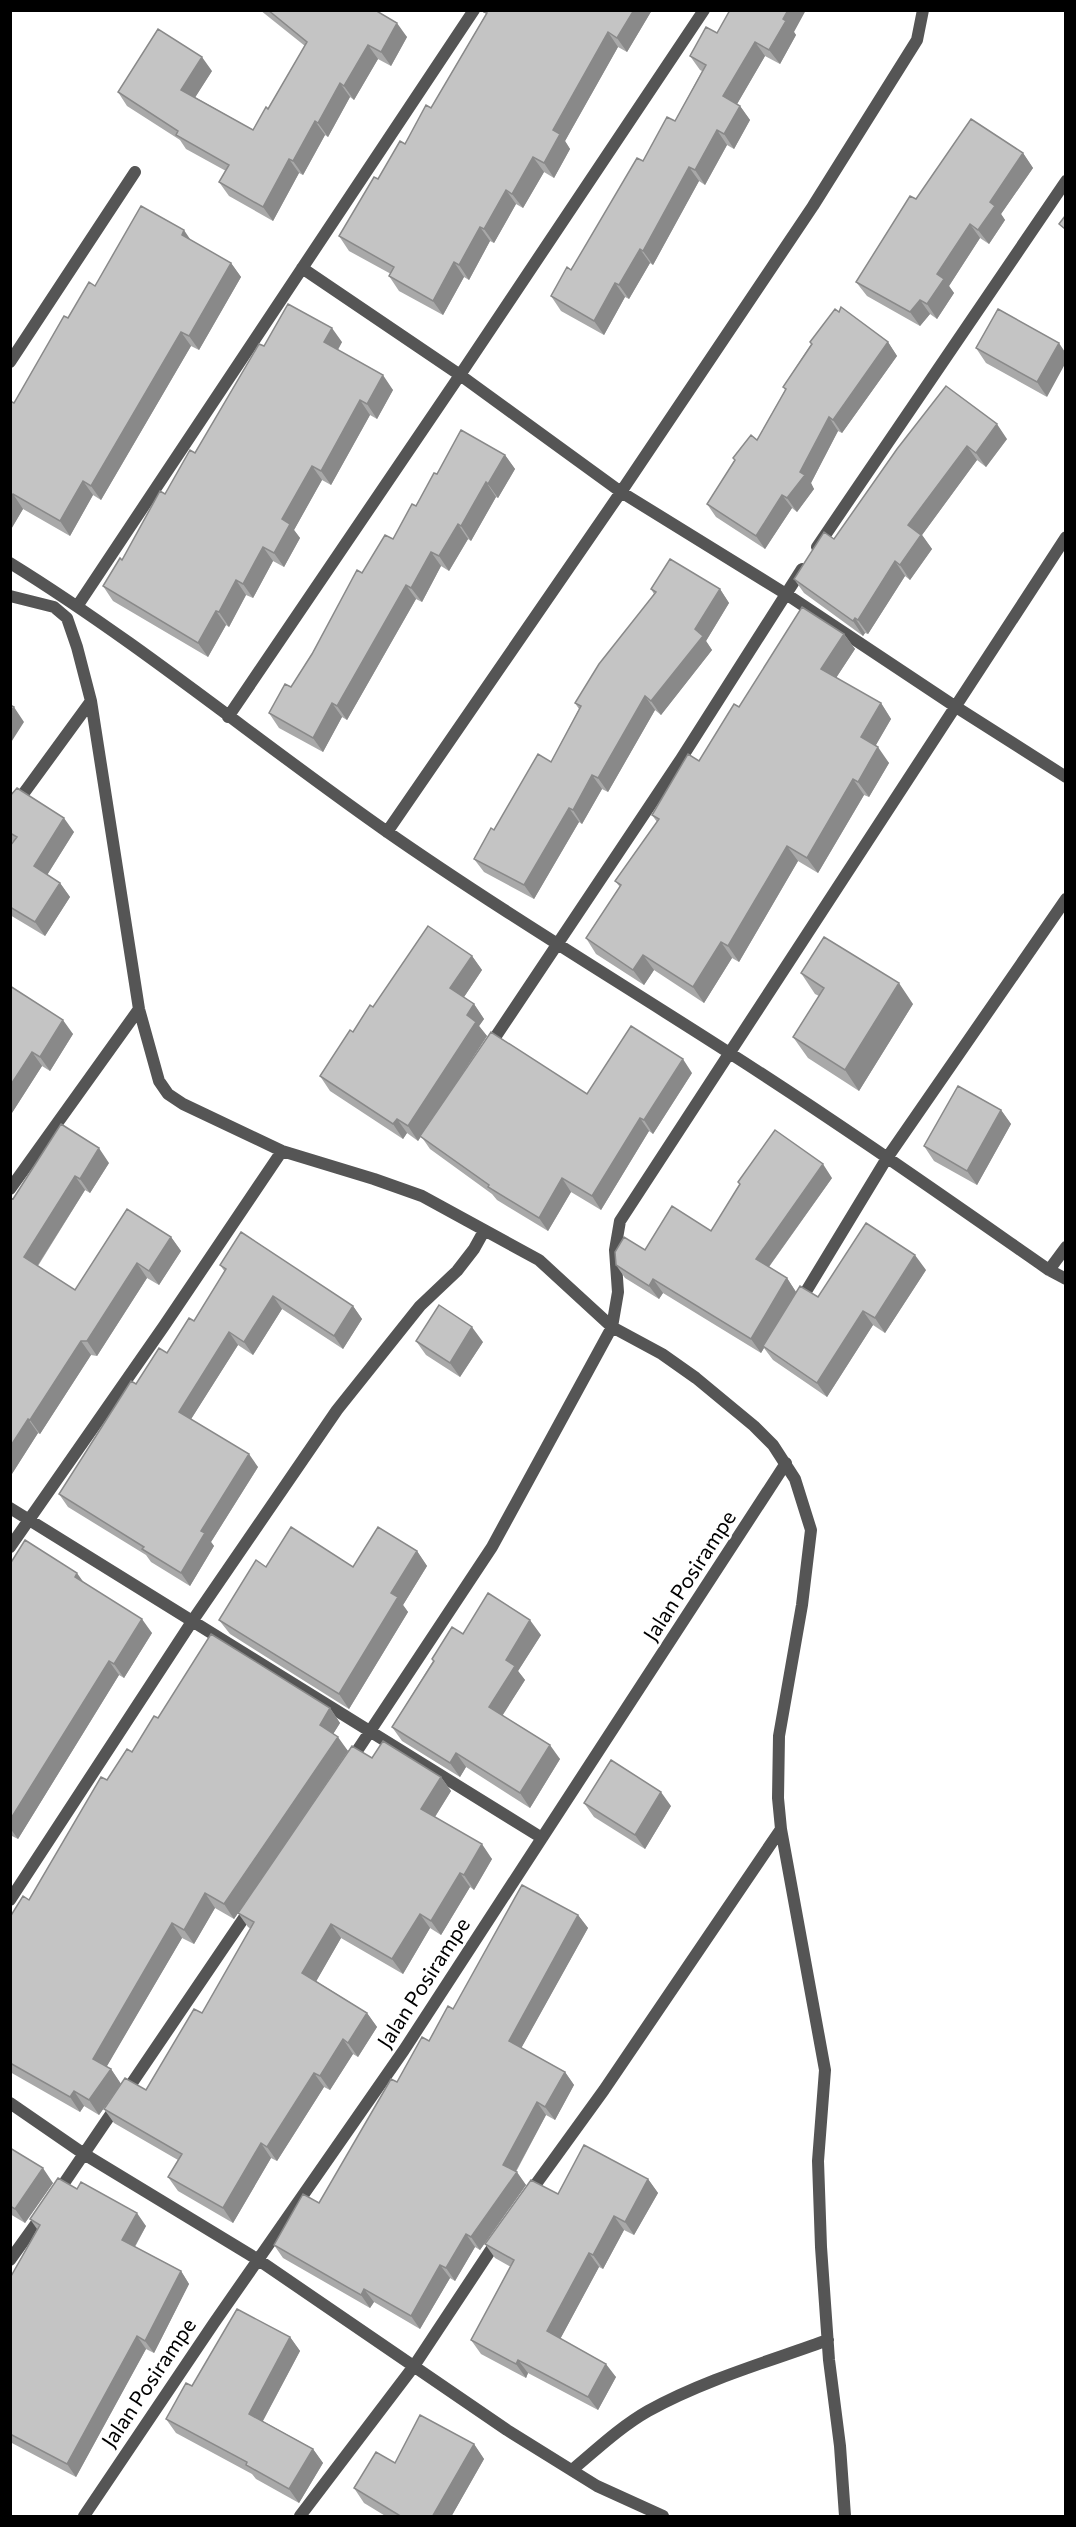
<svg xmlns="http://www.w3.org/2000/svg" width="1076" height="2527" viewBox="0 0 1076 2527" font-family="Commissioner,sans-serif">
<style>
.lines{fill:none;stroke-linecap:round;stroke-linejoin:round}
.street{stroke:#555;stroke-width:12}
.wall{fill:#a9a9a9}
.shaded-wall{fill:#898989}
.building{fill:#c4c4c4;stroke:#898989;stroke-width:1.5}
.labels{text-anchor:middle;stroke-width:5;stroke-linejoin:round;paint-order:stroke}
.street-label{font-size:21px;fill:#000;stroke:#fff}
</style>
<rect width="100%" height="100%" fill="#fff"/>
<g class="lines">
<path class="street" d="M302 268 460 375 621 492 786 594 956 707 1066 777
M10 362 135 172
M817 547 1066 181
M10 563C141 644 260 743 386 831 498 909 616 980 731 1054 839 1123 944 1197 1049 1270L1066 1279
M10 596 54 607 67 618 77 647 91 701 139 1009 159 1081 168 1094 183 1104 282 1151 374 1179 422 1196 539 1260 612 1327 662 1354 696 1378 754 1426 773 1445 795 1479 811 1530 802 1605 779 1736 778 1798 781 1829 825 2070 818 2161 821 2247 829 2360 840 2446 845 2516
M78 605 474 10
M228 717 460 375 704 10
M10 812 91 701
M387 832 621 492 813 206 917 40 923 10
M488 1048 681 759 802 569
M10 1189 139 1009
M1049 1270 1066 1247
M799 1303 887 1158 1066 899
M10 1508 542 1838
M10 1547 164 1326 282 1151
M349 1763 492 1547 612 1327 618 1292 615 1250 620 1221C767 992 919 766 1066 537
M10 1900 193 1620 337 1410 420 1306 457 1271 474 1249 484 1231
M10 2103 84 2154 257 2259 507 2430 597 2486 663 2516
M56 2195 252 1906
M528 2195 604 2090 781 1829
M10 2260 43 2214
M572 2470C596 2450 620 2427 648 2411 704 2380 767 2362 828 2340
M84 2516 214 2323 404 2050 786 1463
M300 2516 414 2366 498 2239"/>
</g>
<path class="wall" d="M260 10H375L407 37 391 66 378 59 354 100 350 97 328 137 325 135 303 175 299 173 273 221 229 196 219 182 226 171 186 149 180 140 127 106 118 92 212 71 195 97 253 130 268 109 305 46Z
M652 10 627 52 618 47 565 141 570 149 554 178 544 172 523 208 516 204 494 243 490 241 469 280 464 277 443 315 399 291 389 276 391 274 349 251 339 236 378 179 431 108 486 14 484 12Z
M794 32 796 35 780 64 765 56 737 104 740 106 750 120 734 149 727 145 705 185 699 181 653 265 650 263 629 299 625 297 604 335 561 311 551 296 571 270 643 161 675 121 702 71 700 70 690 56 717 33Z
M1023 153 1033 168 1001 214 1005 220 989 244 980 238 949 286 954 293 937 319 930 314 920 326 867 296 856 282 916 199Z
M190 240 231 263 241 277 199 350 191 346 101 500 93 495 70 536 23 509 10 531 14 403 68 318 95 286Z
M998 309 1047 397 986 363 976 348Z
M342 342 338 350 393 390 377 419 370 415 331 485 322 480 294 530 300 538 284 567 273 561 253 598 246 595 229 627 226 625 208 657 113 601 103 586 122 560 165 494 195 453 264 346Z
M810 342H888L897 356 842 433 838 431 811 483 814 489 797 512 792 508 765 549 716 517 707 504 735 460 733 458 757 440 785 390 783 387 811 344Z
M1007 439 986 467 977 460 922 535 932 549 910 580 905 576 868 634 865 633 863 636 804 593 794 579 834 539 897 449Z
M505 455 515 469 498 498 496 497 471 541 468 539 449 571 441 566 422 602 416 599 347 720 342 717 323 752 279 728 269 713 291 687 362 573 393 539 437 474Z
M651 589H720L729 603 706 641 712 650 661 715 655 710 608 792 602 789 582 824 579 822 534 899 484 872 474 859 494 830 551 762 579 709 575 703 654 594Z
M844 634 855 649 836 678 881 703 891 719 875 746 889 763 869 797 864 795 818 873 798 861 739 962 732 958 704 1003 654 970 644 985 596 954 586 938 620 887 615 881 657 822 652 815 699 761 739 707Z
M10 789 13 793 74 832 47 875 60 883 70 897 45 936 10 915V846L13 842 10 841Z
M472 956 482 970 464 997 474 1004 484 1019 479 1026 487 1036 438 1110 587 1094 692 1073 653 1134 649 1131 601 1210 571 1192 548 1231 497 1200 492 1194 430 1149 421 1136 418 1141 407 1133 403 1139 330 1091 320 1076 373 1007Z
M801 973 913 1004 859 1091 808 1058 793 1037 819 996 815 994Z
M10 986 73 1034 50 1071 42 1066 10 1116Z
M1001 1110 1011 1124 977 1185 934 1161 924 1146Z
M109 1163 90 1193 85 1190 38 1266 75 1290 171 1237 181 1251 159 1285 147 1278 97 1356 91 1355 40 1434 38 1433 10 1477 13 1199Z
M832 1178 769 1267 787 1278 796 1292 818 1297 926 1270 885 1333 873 1325 827 1397 773 1360 764 1348 761 1353 663 1293 659 1299 625 1278 616 1265 645 1250 711 1231 740 1184 738 1182Z
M220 1265 353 1306 362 1319 343 1349 282 1309 253 1355 238 1345 191 1419 258 1467 211 1542 214 1546 190 1586 151 1562 146 1555 68 1507 59 1494 136 1384 167 1353 194 1321 225 1272Z
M416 1341 483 1342 460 1377 426 1355Z
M417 1551 427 1566 403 1605 408 1612 349 1709 230 1634 219 1620 266 1567H353Z
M10 1564 84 1582 152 1633 124 1678 119 1675 18 1839 10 1835Z
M463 1634 541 1635 518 1671 525 1680 502 1715 560 1759 530 1808 466 1767 460 1777 402 1741 392 1727 433 1661 432 1659Z
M330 1708 340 1723 333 1734 348 1751 234 1919 215 1908 194 1944 182 1938 106 2067 111 2069 121 2084 99 2115 84 2106 80 2112 10 2072V1917L29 1900 107 1780 132 1752 158 1718Z
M372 1758 441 1777 451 1791 435 1817 492 1859 474 1890 470 1887 441 1935 430 1928 403 1974 341 1938 316 1981 367 2013 377 2027 358 2057 353 2054 330 2090 324 2087 277 2161 271 2158 233 2223 178 2191 168 2177 178 2160 114 2123 104 2109 146 2090 202 2013 251 1929 248 1927 238 1913Z
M584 1803 671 1806 645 1849 594 1817Z
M578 1915 588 1928 521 2048 565 2072 574 2085 555 2120 546 2115 516 2172 526 2185 480 2250 475 2247 455 2281 450 2278 420 2329 374 2302 370 2308 283 2258 274 2245 319 2203 397 2082 453 2009Z
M10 2148 53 2183 25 2223 10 2214Z
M648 2179 658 2193 634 2235 624 2230 603 2269 599 2267 560 2339 616 2377 598 2410 528 2373 526 2378 481 2354 471 2340 511 2267 495 2258 485 2244 558 2194Z
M77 2189 146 2226 135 2247 181 2271 189 2284 154 2353 146 2349 76 2477 10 2442V2278L37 2229 30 2219Z
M290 2337 300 2351 263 2421 313 2449 323 2463 299 2503 256 2479 252 2474 176 2433 166 2419 192 2386Z
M474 2444 484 2459 451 2517H387L364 2503 354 2488 395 2463Z"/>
<path class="shaded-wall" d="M634 10H652L627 52 617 38Z
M788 10H806L794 32 796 35 780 64 769 50 783 19Z
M397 23 407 37 391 66 381 52Z
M608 32 618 47 565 141 570 149 554 178 544 163 553 130Z
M755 42 765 56 733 111 723 96Z
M368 45 378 59 354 100 344 86Z
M202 57 212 71 191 104 181 90Z
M340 83 350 97 328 137 318 123Z
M740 106 750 120 734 149 724 134Z
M315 121 325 135 303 175 293 161Z
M717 130 727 145 705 185 695 170Z
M1023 153 1033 168 1001 214 1005 220 989 244 978 230 990 202Z
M533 157 544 172 523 208 512 194Z
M289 159 299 173 273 221 263 207Z
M689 167 699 181 653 265 643 251Z
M506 190 516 204 494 243 484 229Z
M970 224 980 238 949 286 954 293 937 319 927 304 937 274Z
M480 227 490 241 469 280 459 265Z
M184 230 194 245 182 235Z
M640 249 650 263 629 299 619 285Z
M454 262 464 277 443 315 433 301Z
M231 263 241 277 199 350 189 336Z
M615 283 625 297 604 335 594 321Z
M920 300 930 314 920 326 910 312Z
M332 328 342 342 334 356 324 342Z
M181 332 191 346 101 500 91 486Z
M888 342 897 356 842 433 833 420Z
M1059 343 1065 352V364L1047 397 1037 382Z
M383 375 393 390 377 419 367 404Z
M360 400 370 415 331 485 321 471Z
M829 417 838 431 811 483 814 489 797 512 787 498 800 472Z
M997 424 1007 439 986 467 976 453Z
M967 446 977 460 922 535 932 549 910 580 900 565 908 525Z
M505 455 515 469 498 498 488 484Z
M312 466 322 480 294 530 300 538 284 567 274 553 282 519Z
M83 481 93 495 70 536 60 521Z
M486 482 496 497 471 541 461 526Z
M13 494 23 509 10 531V499Z
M782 495 792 508 765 549 756 536Z
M458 524 468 539 449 571 439 556Z
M263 547 273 561 253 598 243 584Z
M431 552 441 566 422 602 411 588Z
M895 561 905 576 868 634 858 620Z
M236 580 246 595 229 627 219 612Z
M406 585 416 599 347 720 337 706Z
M720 589 729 603 706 641 712 650 661 715 651 701Z
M216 611 226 625 208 657 198 643Z
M855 618 865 633 863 636 853 621Z
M844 634 855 649 832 684 821 669Z
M645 696 655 710 608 792 598 778Z
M332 703 342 717 323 752 313 738Z
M881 703 891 719 872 752 861 737Z
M14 707 24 722 10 744V712Z
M878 747 889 763 869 797 858 782Z
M592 775 602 789 582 824 573 810Z
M853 779 864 795 818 873 807 858Z
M569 808 579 822 534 899 524 885Z
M64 818 74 832 44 880 34 866Z
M787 846 798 861 739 962 728 946Z
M60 883 70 897 45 936 35 922Z
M721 942 732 958 704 1003 693 987Z
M643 955 654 970 644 985 633 970Z
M472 956 482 970 460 1003 450 988Z
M899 983 913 1004 859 1091 845 1070Z
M474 1004 484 1019 479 1026 487 1036 418 1141 408 1126 467 1015Z
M63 1020 73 1034 50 1071 40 1057Z
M32 1052 42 1066 10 1116V1086Z
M683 1059 692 1073 653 1134 644 1120Z
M1001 1110 1011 1124 977 1185 967 1171Z
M640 1118 649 1131 601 1210 592 1196Z
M397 1119 407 1133 403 1139 393 1124Z
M99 1148 109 1163 90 1193 80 1179Z
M823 1164 832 1178 765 1272 756 1259Z
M75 1176 85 1190 34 1271 24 1257Z
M562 1178 571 1192 548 1231 539 1218Z
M171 1237 181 1251 159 1285 149 1271Z
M915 1255 926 1270 885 1333 875 1318Z
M137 1263 147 1278 97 1356 87 1341Z
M787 1278 796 1292 763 1346 764 1348 761 1353 751 1339Z
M653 1279 663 1293 659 1299 649 1286Z
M273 1296 282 1309 253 1355 244 1342Z
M353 1306 362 1319 343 1349 334 1336Z
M863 1311 873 1325 827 1397 817 1383Z
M472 1327 483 1342 460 1377 450 1363Z
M229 1332 238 1345 188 1424 179 1412Z
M81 1341 91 1355 40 1434 30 1420Z
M28 1419 38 1433 10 1477V1447Z
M249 1454 258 1467 211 1542 214 1546 190 1586 181 1573 201 1531Z
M417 1551 427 1566 403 1605 408 1612 349 1709 339 1694 391 1593Z
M77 1573 87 1587 75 1577Z
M142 1619 152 1633 124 1678 114 1664Z
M530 1620 541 1635 518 1671 525 1680 499 1721 489 1707 506 1660Z
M109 1661 119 1675 18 1839 10 1828V1820Z
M330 1708 340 1723 330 1739 320 1725Z
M338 1737 348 1751 234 1919 224 1904Z
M550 1745 560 1759 530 1808 520 1793Z
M456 1753 466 1767 460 1777 450 1763Z
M441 1777 451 1791 431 1823 421 1809Z
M661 1792 671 1806 645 1849 635 1835Z
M482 1844 492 1859 474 1890 464 1875Z
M460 1873 470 1887 441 1935 431 1921Z
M205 1893 215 1908 194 1944 184 1930Z
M420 1914 430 1928 403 1974 392 1959Z
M578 1915 588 1928 518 2054 509 2041Z
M172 1923 182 1938 103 2073 93 2059Z
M331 1924 341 1938 313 1987 302 1973Z
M367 2013 377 2027 358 2057 348 2043Z
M343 2039 353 2054 330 2090 320 2076Z
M111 2069 121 2084 99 2115 89 2100Z
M565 2072 574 2085 555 2120 545 2107Z
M314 2073 324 2087 277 2161 267 2147Z
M74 2091 84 2106 80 2112 70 2097Z
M537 2102 546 2115 512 2178 517 2172 526 2185 480 2250 471 2237 503 2165Z
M261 2143 271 2158 233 2223 223 2208Z
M43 2168 53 2183 25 2223 15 2209Z
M648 2179 658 2193 634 2235 625 2222Z
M137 2213 146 2226 131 2253 122 2240Z
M614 2216 624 2230 603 2269 593 2255Z
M466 2234 475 2247 455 2281 446 2268Z
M589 2253 599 2267 557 2345 547 2331Z
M440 2265 450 2278 420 2329 411 2316Z
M181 2271 189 2284 154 2353 145 2341Z
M364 2289 374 2302 370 2308 361 2295Z
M137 2336 146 2349 76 2477 67 2464Z
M290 2337 300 2351 259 2428 249 2414Z
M518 2360 528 2373 526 2378 516 2364Z
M606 2364 616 2377 598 2410 588 2397Z
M474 2444 484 2459 451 2517H432Z
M313 2449 323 2463 299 2503 289 2489Z"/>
<path class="building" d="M268 10H375L397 23 381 52 368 45 344 86 340 83 318 123 315 121 293 161 289 159 263 207 219 182 229 165 176 135 178 131 118 92 158 29 202 57 181 90 253 130 266 107 268 109 307 42Z
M485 10H634L617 38 608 32 553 130 560 134 544 163 533 157 512 194 506 190 484 229 480 227 459 265 454 262 433 301 389 276 394 267 339 236 374 177 378 179 400 141 405 144 426 105 431 108 487 13 484 12Z
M730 10H788L783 19 786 21 769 50 755 42 723 96 740 106 724 134 717 130 695 170 689 167 643 251 640 249 619 285 615 283 594 321 551 296 567 267 571 270 637 158 643 161 667 117 675 121 706 65 690 56 706 27 717 33Z
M971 119 1023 153 990 202 995 206 978 230 970 224 937 274 944 279 927 304 920 300 910 312 856 282 910 196 916 199Z
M141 206 184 230 182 235 231 263 189 336 181 332 91 486 83 481 60 521 13 494 10 499V401L14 403 64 316 68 318 89 282 95 286Z
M1065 216V229L1059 224Z
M288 304 332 328 324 342 383 375 367 404 360 400 321 471 312 466 282 519 290 524 274 553 263 547 243 584 236 580 219 612 216 611 198 643 103 586 120 558 122 560 160 491 165 494 190 450 195 453 259 344 264 346Z
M841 307 888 342 833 420 829 417 800 472 805 475 787 498 782 495 756 536 707 504 735 460 733 458 751 435 757 440 786 389 783 387 812 344 810 342 835 309 839 312Z
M998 309 1059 343 1037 382 976 348Z
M946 386 997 424 976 453 967 446 908 525 921 535 900 565 895 561 858 620 855 618 853 621 794 579 824 532 834 539 897 449Z
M461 430 505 455 488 484 486 482 461 526 458 524 439 556 431 552 411 588 406 585 337 706 332 703 313 738 269 713 285 684 291 687 312 654 357 570 362 573 385 535 393 539 412 504 416 506 434 473 437 474Z
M670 559 720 589 695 629 703 636 651 701 645 696 598 778 592 775 573 810 569 808 524 885 474 859 491 828 494 830 538 754 551 762 581 706 575 703 599 664 656 592 651 589Z
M802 607 844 634 821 669 881 703 861 737 878 747 858 782 853 779 807 858 787 846 728 946 721 942 693 987 643 955 633 970 586 938 621 885 615 881 659 819 652 815 688 754 699 761 734 704 739 707Z
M10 705 14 707 10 712Z
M17 788 64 818 34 866 60 883 35 922 10 907V846L17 837 10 833V796Z
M428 926 472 956 450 988 474 1004 467 1015 476 1022 408 1126 397 1119 393 1124 320 1076 350 1030 353 1032 370 1005 373 1007Z
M824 937 899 983 845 1070 793 1037 824 988 801 973Z
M10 986 63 1020 40 1057 32 1052 10 1086Z
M631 1026 683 1059 644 1120 640 1118 592 1196 562 1178 539 1218 488 1187 489 1185 420 1136 491 1032 587 1094Z
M958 1086 1001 1110 967 1171 924 1146Z
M61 1124 99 1148 80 1179 75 1176 24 1257 75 1290 127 1209 171 1237 149 1271 137 1263 87 1341H81L30 1420 28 1419 10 1447V1198L13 1199Z
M775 1130 823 1164 756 1259 787 1278 751 1339 653 1279 649 1286 616 1265 615 1252 624 1237 645 1250 672 1206 711 1231 740 1184 738 1182Z
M866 1223 915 1255 875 1318 863 1311 817 1383 763 1346 800 1286 818 1297Z
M241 1232 353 1306 334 1336 273 1296 244 1342 229 1332 179 1412 249 1454 201 1531 205 1533 181 1573 142 1549 144 1547 59 1494 131 1381 136 1384 159 1348 167 1353 189 1318 194 1321 226 1269 220 1265Z
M439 1305 472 1327 450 1363 416 1341Z
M291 1527 353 1567 378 1527 417 1551 391 1593 398 1597 339 1694 219 1620 256 1560 266 1567Z
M25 1540 77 1573 75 1577 142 1619 114 1664 109 1661 10 1820V1564Z
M488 1593 530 1620 506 1660 515 1666 489 1707 550 1745 520 1793 456 1753 450 1763 392 1727 434 1661 432 1659 452 1627 463 1634Z
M211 1634 330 1708 320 1725 338 1737 224 1904 205 1893 184 1930 172 1923 93 2059 111 2069 89 2100 74 2091 70 2097 10 2063V1917L23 1896 29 1900 101 1777 107 1780 127 1749 132 1752 154 1716 158 1718Z
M383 1741 441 1777 421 1809 482 1844 464 1875 460 1873 431 1921 420 1914 392 1959 331 1924 302 1973 367 2013 348 2043 343 2039 320 2076 314 2073 267 2147 261 2143 223 2208 168 2177 182 2154 104 2109 125 2078 146 2090 194 2009 202 2013 254 1922 238 1913 352 1746 372 1758Z
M611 1760 661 1792 635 1835 584 1803Z
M522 1885 578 1915 509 2041 565 2072 545 2107 537 2102 503 2165 517 2172 471 2237 466 2234 446 2268 440 2265 411 2316 364 2289 361 2295 274 2245 303 2194 319 2203 391 2079 397 2082 422 2037 429 2041 448 2006 453 2009Z
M584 2145 648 2179 625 2222 614 2216 593 2255 589 2253 547 2331 606 2364 588 2397 518 2360 516 2364 471 2340 514 2260 485 2244 531 2180 558 2194Z
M10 2148 43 2168 15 2209 10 2206Z
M58 2178 77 2189 81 2182 137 2213 122 2240 181 2271 145 2341 137 2336 67 2464 10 2434V2278L40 2225 30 2219Z
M237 2309 290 2337 249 2414 313 2449 289 2489 246 2465 247 2462 166 2419 186 2383 192 2386Z
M420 2415 474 2444 432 2517H402L354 2488 376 2452 395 2463Z"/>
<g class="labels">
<g class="street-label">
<text transform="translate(690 1576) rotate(-57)" y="7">Jalan Posirampe</text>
<text transform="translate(424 1983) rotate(-57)" y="7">Jalan Posirampe</text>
<text transform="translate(149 2383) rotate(-56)" y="7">Jalan Posirampe</text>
</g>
</g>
<rect width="1076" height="2527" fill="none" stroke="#000000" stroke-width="24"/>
</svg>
